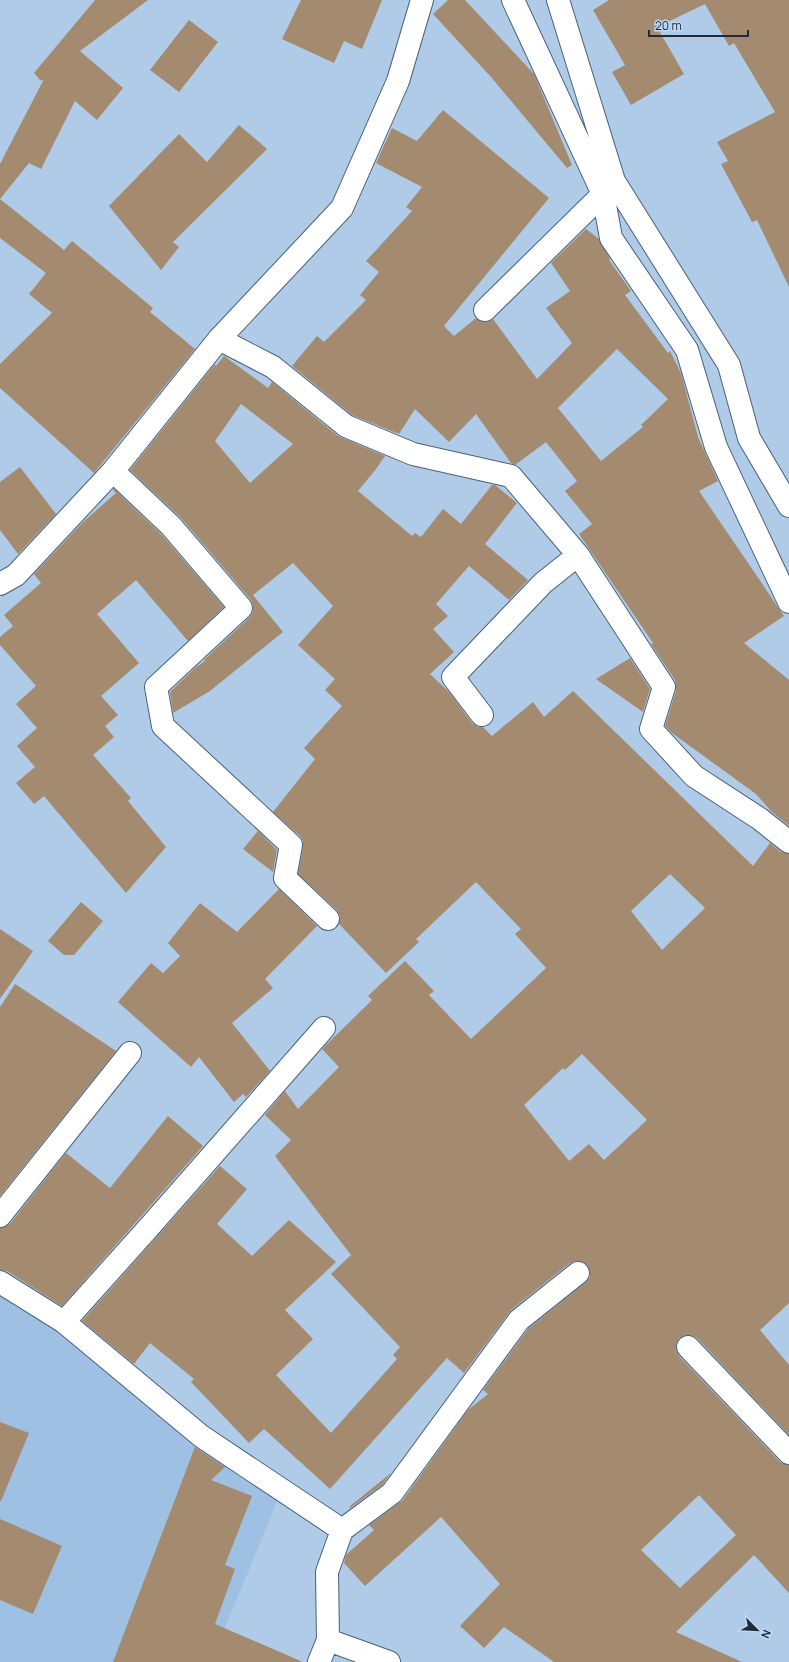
<svg xmlns="http://www.w3.org/2000/svg" width="789" height="1662" viewBox="0 0 789 1662" font-family="Manrope,sans-serif">
<style>
.built{fill:#9ec0e2}
.building{fill:#a48a6e;fill-rule:evenodd}
.lines{fill:none;stroke-linecap:round;stroke-linejoin:round}
.minor-casing{stroke:#48617a;stroke-width:24}
.tertiary-casing{stroke:#48617a;stroke-width:24}
.minor{stroke:#fff;stroke-width:22}
.tertiary{stroke:#fff;stroke-width:22}
</style>
<rect width="100%" height="100%" fill="#afcbe8"/>
<path class="built" d="M0 1278 280 1494 211 1662H0Z"/>
<path class="building" d="M95 0H148L80 51 123 88 97 120 75 101 41 169 29 163 0 199V164L44 79 41 81 34 73Z
M301 0H382L362 49 344 41 334 63 282 39Z
M448 0H465L534 74 572 165 567 168 491 77 433 14Z
M609 0H789V287L757 220 752 222 721 164 728 161 717 142 775 112 734 43 729 46 705 4 657 27 684 74 631 105 612 72 625 65 593 10Z
M189 20 218 42 179 92 150 70Z
M443 110 549 198 444 326 454 336 476 318 482 322H488L493 319 537 379 572 343 546 308 570 291 551 263 586 229 599 239 610 259 609 260 631 291 625 295 668 353 670 351 681 373 698 437 718 481 699 491 784 616 744 643 789 680V826L771 811 756 794 672 733 665 726 676 691 675 680 651 644 653 643 579 534 592 524 565 491 577 481 546 442 515 465 511 463 476 414 449 442 415 409 399 434 352 415 292 366 317 336 324 342 366 300 360 295 379 272 366 261 412 211 406 207 422 187 376 163 392 128 417 141ZM617 349 668 399 641 425 643 427 601 461 558 408Z
M239 125 267 149 173 242 179 247 161 270 109 206 179 134 207 162Z
M0 199 64 250 72 241 153 308 150 312 195 349 94 473 0 388V364L52 313 29 294 46 273 0 238Z
M224 356 268 388 272 382 338 436 385 456 376 469 358 491 412 536 415 533 421 537 443 509 461 524 492 485H495L517 503 485 544 528 580 509 600 469 566 436 604 448 616 433 629 454 652 430 674 450 693 472 723 478 727H483L492 736 533 702 544 717 573 691 753 866 770 843 781 852 789 854V1303L760 1330 789 1365V1435L697 1338 691 1335H685L679 1338 676 1344V1350L679 1356 780 1462 789 1465V1593L754 1555 676 1632 742 1662H554L504 1627 484 1648 460 1626 500 1584 441 1517 365 1586 344 1563 346 1555 374 1530 369 1525 402 1501 468 1410 488 1394 483 1390 528 1329 586 1282 590 1277V1272L588 1266 583 1262 577 1261 570 1263 511 1310 464 1373 447 1358 330 1489 264 1429 249 1443 191 1382 194 1379 150 1343 134 1364 82 1321 220 1166 247 1189 217 1224 252 1256 289 1220 336 1262 285 1310 313 1339 276 1375 331 1433 397 1359 393 1355 400 1347 331 1274 351 1255 275 1156 291 1140 265 1115 285 1091 298 1109 339 1067 322 1049 372 1000 368 996 405 961 434 991 429 995 471 1039 546 968 515 934 521 929 476 882 416 939 419 942 386 973 339 924 340 916 337 910 298 874 303 847V841L300 836 273 812 315 759 304 748 342 706 325 690 335 679 298 645 333 606 293 563 253 595 283 632 210 691 173 713 170 692 195 668 205 661 204 660 250 617 253 612V606L251 600 181 518 130 470 215 364 216 366ZM241 404 293 444 250 483 215 441ZM670 874 705 908 662 950 631 911ZM582 1054 647 1120 604 1160 589 1144 569 1161 524 1105 563 1068 565 1070ZM699 1495 736 1535 680 1588 641 1550Z
M20 467 56 514 18 554 0 530V482Z
M114 489 162 535 224 607 188 641 136 580 97 614 139 663 101 696 118 715 105 726 114 737 93 755 131 798 128 801 166 847 126 893 44 796 34 804 16 783 35 767 17 746 37 728 16 704 36 686 0 645V637L13 626 4 615 41 583 34 574 83 522 116 493 113 490Z
M630 658 650 689 643 712 596 679Z
M258 831 277 850 273 872 243 849Z
M279 889 317 926 265 979 273 988 232 1023 270 1071 246 1097 243 1094 234 1102 199 1057 191 1067 118 1002 151 963 163 973 180 956 168 943 200 903 237 932Z
M81 902 103 921 74 955H64L48 941Z
M0 929 33 951 0 999Z
M15 984 116 1051 0 1196V1007Z
M168 1116 203 1146 62 1306 7 1271 0 1270V1228L5 1227 10 1224 66 1153 110 1188Z
M0 1422 29 1433 1 1501H0Z
M195 1447 225 1467 211 1480 252 1496 225 1565 235 1569 215 1624 303 1662H113Z
M391 1473 383 1484 350 1508 349 1507Z
M0 1519 62 1546 33 1614 0 1600Z"/>
<g class="lines">
<defs>
<path id="minor" d="M513 0 603 194 611 238 687 350 716 447 789 602
M558 0 614 181 729 365 749 438 789 506
M485 310 603 194
M219 339 273 367 346 426 413 454 511 476 578 555 664 687 651 729 694 776 760 819 789 842
M113 471 171 526 241 608 156 687 163 726 291 845 285 878 328 919
M482 715 453 677 543 583 578 555
M0 1216 130 1053
M0 1282 64 1322 201 1436 342 1530
M64 1322 151 1225 324 1028
M688 1347 789 1453
M328 1640 389 1662
M319 1662 328 1640 327 1572 342 1530 392 1493 519 1320 578 1273"/>
<path id="tertiary" d="M0 584 16 575 113 471 219 339 342 208 398 81 422 0"/>
</defs>
<use href="#minor" class="minor-casing"/>
<use href="#tertiary" class="tertiary-casing"/>
<use href="#minor" class="minor"/>
<use href="#tertiary" class="tertiary"/>
</g>
<g transform="translate(757 1630) rotate(114)" stroke="#bcd8f5" stroke-width="3" paint-order="stroke">
<path d="M0-3L7 15L0 10L-7 15Z" fill="#202b36"/>
<text y="-6" font-size="11" font-weight="bold" text-anchor="middle" fill="#202b36">N</text>
</g>
<path d="M649 30v6h99v-6" fill="none" stroke="#202b36" stroke-width="2"/>
<text x="655" y="30" font-size="12" fill="#202b36" stroke="#bcd8f5" stroke-width="3" paint-order="stroke">20 m</text>
</svg>
